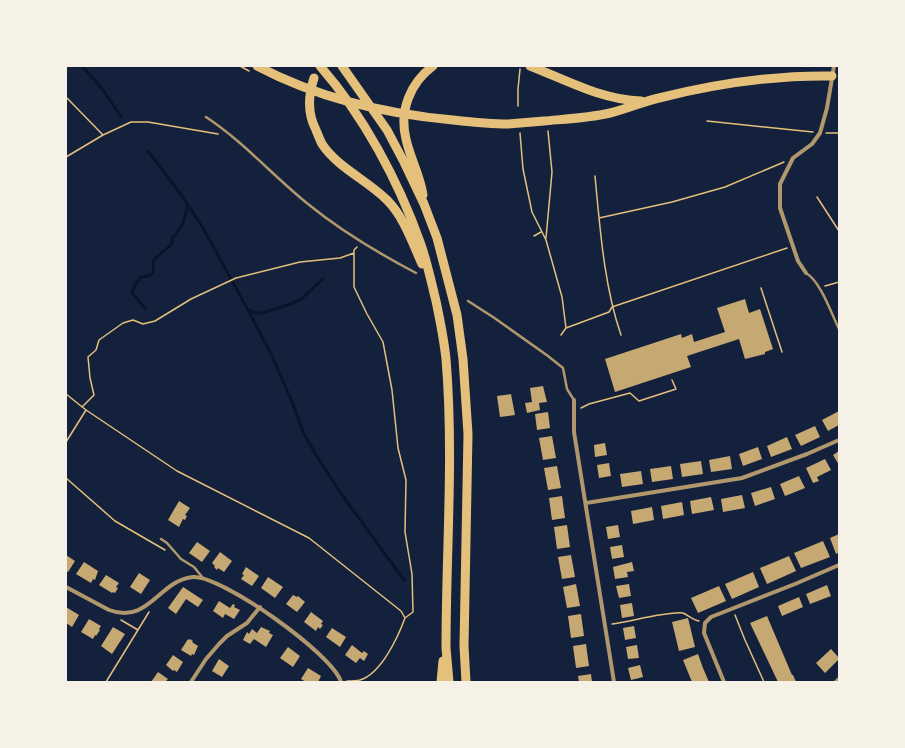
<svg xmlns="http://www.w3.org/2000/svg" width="905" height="748" viewBox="0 0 905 748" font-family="'Roboto Condensed',sans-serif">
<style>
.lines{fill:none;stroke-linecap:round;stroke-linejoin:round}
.stream{stroke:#0b132b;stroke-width:3}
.building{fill:#c6a872}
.path{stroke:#e5c07b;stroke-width:1.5}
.service{stroke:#b1986c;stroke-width:2.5}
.minor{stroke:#b1986c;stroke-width:4}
.trunk{stroke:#e5c07b;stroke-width:9}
</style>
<rect width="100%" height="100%" fill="#14213d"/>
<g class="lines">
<path class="stream" d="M82 66 103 90 121 117
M148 151 182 196 203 228 248 310 272 356 293 404 303 432 316 455 342 495 404 580
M145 308 132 293 135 285 141 277 149 276 153 273C154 269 153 267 153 263 154 257 167 249 172 244V239C183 226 185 221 187 205
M248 310 256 313H262L291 304 301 299 323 279"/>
</g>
<path class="building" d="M745 299 749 313 760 309 773 349 765 352V354L745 359 739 339 687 356 691 367 615 392 605 359 681 334 682 338 692 334 694 342 725 332 717 308Z
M543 386 547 402 539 403 540 410 527 413 525 403 532 402 530 388Z
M511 394 515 415 500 417 497 396Z
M839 411V425L828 431 822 420Z
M548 412 550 428 537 430 535 414Z
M815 426 820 437 801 446 795 435Z
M552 436 556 458 543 460 539 438Z
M787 437 792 449 771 457 767 446Z
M605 443 607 455 595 457 594 445Z
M758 447 762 459 743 466 739 454Z
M839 451V465L833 455Z
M730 456 732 469 711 472 709 460Z
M825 459 831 470 817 477 819 481 813 483 806 468Z
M701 461 703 474 682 477 680 464Z
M609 463 611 476 599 478 597 465Z
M557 466 561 488 548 490 544 468Z
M671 466 673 479 652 482 650 469Z
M641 471 643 484 622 487 620 474Z
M799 476 805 488 785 496 780 484Z
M771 487 775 499 755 506 751 493Z
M742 495 745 508 723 512 721 499Z
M562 496 565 518 552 520 549 498Z
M711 497 714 510 692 514 690 501Z
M179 501 190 508 185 515 187 516 185 520 183 519 179 527 168 520Z
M682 502 684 515 663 519 661 506Z
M652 507 654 520 633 524 631 511Z
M567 525 570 547 557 549 554 527Z
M618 525 620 537 608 539 606 527Z
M839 534V552L836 554 830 538Z
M823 541 830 557 801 568 794 553Z
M197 542 210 551 202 562 189 553Z
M622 545 624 557 612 559 610 547Z
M220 552 232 561 224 572 218 568 217 570 214 567 215 566 212 563Z
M66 555 75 561 68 572 66 571Z
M571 555 575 577 562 579 558 557Z
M789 556 796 571 767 584 760 568Z
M84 562 98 571 95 580 93 579 91 583 76 574Z
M632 562 634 571 627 572 628 577 615 579 613 567Z
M246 567 259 576 252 586 241 579 244 575 242 574Z
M753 572 759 587 732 599 725 584Z
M139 573 150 580 141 594 130 587Z
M106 575 119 583 116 587 118 588 115 593 113 592 112 593 99 585Z
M268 577 283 587 275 598 261 588Z
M576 584 580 606 567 608 563 587Z
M629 584 631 596 619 598 616 586Z
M827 585 831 596 810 604 806 594Z
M719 586 726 601 698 613 691 598Z
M183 587 203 600 198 607 186 599 176 614 168 608Z
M293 595 297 597 298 596 305 602 297 612 286 604Z
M799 597 803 607 782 616 778 606Z
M219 601 230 608 233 604 235 605 234 607 240 610 234 619 225 614 223 618 213 611Z
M632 603 634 616 622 618 620 605Z
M66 607 79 615 72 627 66 623Z
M311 612 323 621 321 624 323 625 320 629 318 627 316 631 304 622Z
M581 614 584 636 571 638 568 616Z
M767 616 792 675H793L796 682H778L750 623Z
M688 618 695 647 679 651 672 622Z
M89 619 101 626 99 629 100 630 96 636 95 635 93 639 81 632Z
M634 626 636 638 625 640 623 628Z
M113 627 125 634 112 654 101 646Z
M261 627 270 631 269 633 273 635 266 647 254 639 250 644 243 640 247 632 249 634 252 629 257 633Z
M332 628 346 637 340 647 326 637Z
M188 639 189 640 190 639 193 641 192 642 198 646 194 655 192 654 191 656 181 650Z
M586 644 589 666 576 668 573 646Z
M352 645 362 653 364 651 368 654 364 661 360 658 356 663 345 655Z
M637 645 639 658 628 659 626 647Z
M288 647 300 656 293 667 280 658Z
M831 649 839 658V659L825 673 816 663Z
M698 654 703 668 709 682H692L683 660Z
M173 655 183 662 177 672 174 670 173 671 166 665Z
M219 659 229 666 222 677 212 671Z
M640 665 643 677 631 680 628 668Z
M308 668 321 676 318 682H306L301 679Z
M158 672 168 679 165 682H151Z
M591 674 592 682H579L578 676Z"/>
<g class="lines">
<path class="path" d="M240 66 249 71
M66 97 103 135
M518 106V89L520 69
M707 121 813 132
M520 133 523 169 532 212 546 240 562 297 566 328 561 335
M826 133H839
M66 157 103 135 131 122H148L218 134
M595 176C600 228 604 286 621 335
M817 197 839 231
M599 218 672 202 725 187 784 162
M534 236 541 232
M546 238 552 172 548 131
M357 247 354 250V287L367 314 383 342 392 390 398 448 406 480 405 532 412 574 413 612 405 618
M825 286 839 282
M761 288 782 352
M566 328 609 312 612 307 787 248
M66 394 86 410 177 471 309 538 401 611 405 618C398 637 381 674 360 680 356 681 351 681 347 681
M82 407 94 395 90 378 88 357 96 350 99 340 123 323 133 320 143 324 155 321 191 299 236 278 300 262 340 258 354 253
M581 408 589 404 630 393 639 401 676 389 672 380
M66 442 86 410
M66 478 115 521 165 550
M735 615 745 640 764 682
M121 620 138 630
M612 624C629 622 668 611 683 613 688 615 693 620 699 621
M106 682 149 612"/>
<path class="service" d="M206 117C244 142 273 176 308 204 341 231 378 253 416 273
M806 273C821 282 831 313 839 329
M468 301 493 317 548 356 563 368 567 389 574 400
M161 539 167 543 181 559 194 567 203 578"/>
<path class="minor" d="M806 273 798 261 780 208V184L793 158 812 144 820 133 827 108 834 66
M574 400V432L614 682
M586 503 742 478 807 454 839 440
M66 587 109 610C149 625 159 580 193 577 221 575 333 654 341 682
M191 682 206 659 219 644 227 636 247 623 260 607
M724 682 704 633 705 623 711 617 795 584 839 565
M836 682 839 679"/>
<path class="trunk" d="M257 66C318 98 385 114 453 120 471 122 490 124 508 124 520 123 532 122 544 121 566 119 588 118 610 113 626 109 642 102 659 98 715 84 774 75 832 76
M320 66C363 115 398 180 420 242 427 261 431 281 436 301 440 320 444 340 446 359 454 455 446 552 446 648L449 682
M342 66 387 130 404 162 424 204 437 238 457 315 463 359 468 434 464 646 466 682
M530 66C566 80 602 100 641 101
M314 78C308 96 307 113 316 130 318 135 320 140 322 144 338 168 367 180 387 200 404 217 412 242 422 264
M423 195C420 175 410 158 406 139 399 111 410 83 433 66
M441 682 443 661"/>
</g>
<rect width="905" height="748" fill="none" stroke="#f6f1e7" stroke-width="134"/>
</svg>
